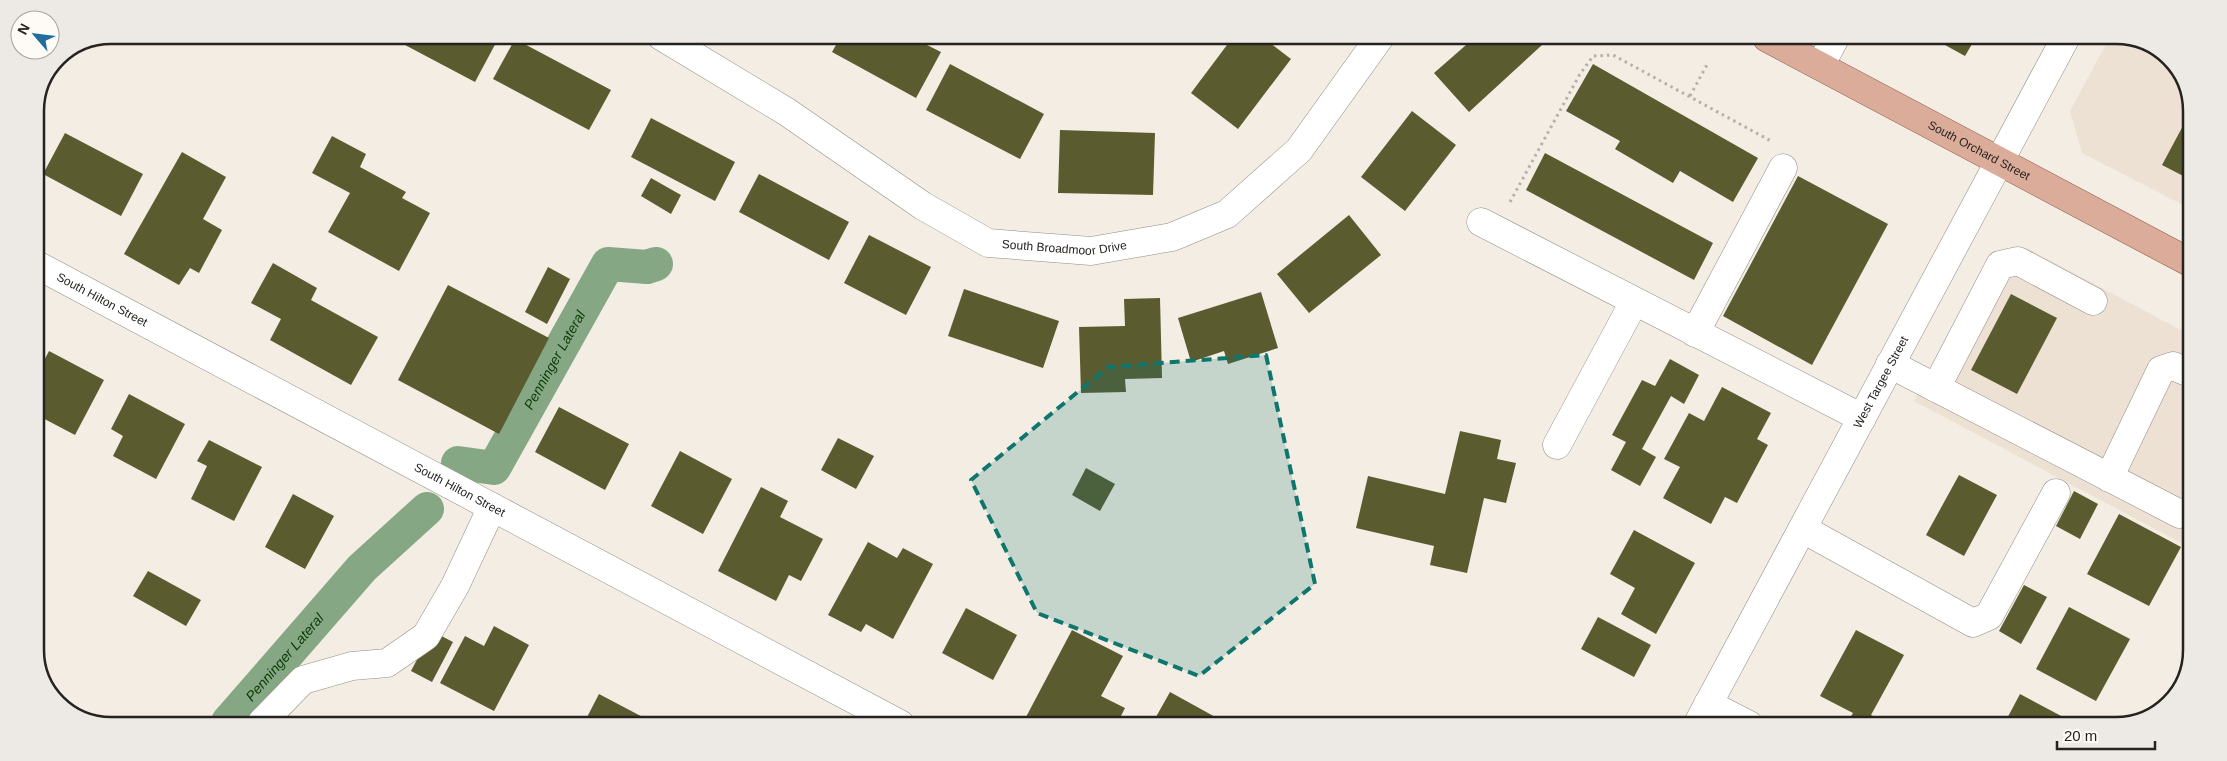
<svg xmlns="http://www.w3.org/2000/svg" width="2227" height="761" viewBox="0 0 2227 761" font-family="Helvetica,sans-serif">
<style>
.built{fill:#ece1d2}
.lines{fill:none;stroke-linecap:round;stroke-linejoin:round}
.canal{stroke:#86a783;stroke-width:34}
.building{fill:#5b5b30}
.minor-casing{stroke:#938d85;stroke-width:29}
.major-casing{stroke:#8c5742;stroke-width:29}
.path{stroke:#b5b0a9;stroke-width:3;stroke-dasharray:2.5 4;stroke-linecap:butt}
.minor{stroke:#fff;stroke-width:28}
.major{stroke:#dbac99;stroke-width:28}
.marked{fill:#0f766e;fill-opacity:0.2;stroke:#0f766e;stroke-width:4;stroke-dasharray:10 6;stroke-linejoin:round}
.labels{text-anchor:middle;stroke-width:5;stroke-linejoin:round;paint-order:stroke}
.street-label{font-size:12px;fill:#25221f;stroke:#fefaf5}
.water-label{font-size:14px;font-style:italic;fill:#0c3b0a;stroke:#fefaf5}
.rim{fill:none;stroke:#25221f;stroke-width:2.5}
</style>
<rect width="100%" height="100%" fill="#f3ede4"/>
<path class="built" d="M2109 39H2140L2176 65 2192 106 2191 209 2082 153 2070 111Z
M2027 248 2190 335 2189 547 1914 401 1993 252Z"/>
<g class="lines">
<g class="canal">
<path id="s1" d="M458 463 494 468 608 264 647 267 656 264"/>
<path id="s2" d="M228 722 362 568 427 509"/>
</g>
</g>
<path class="building" d="M388 36H492L498 39 475 82Z
M841 36 911 37 941 52 916 98 832 52Z
M1233 37H1262L1291 59 1238 129 1191 93Z
M1474 38H1536L1542 45 1469 112 1434 73Z
M515 39 611 90 589 130 493 79Z
M1934 39H1975L1965 56Z
M950 64 1044 114 1020 159 926 110Z
M1593 64 1758 158 1733 202 1680 171 1673 183 1615 149 1620 141 1566 111Z
M2192 109 2191 180 2162 165Z
M1412 111 1456 145 1405 211 1361 177Z
M651 118 735 162 715 201 631 157Z
M1060 130 1155 133 1153 195 1058 193Z
M65 133 143 174 121 216 43 174Z
M332 136 366 154 360 167 406 192 402 198 430 213 399 271 328 232 350 193 312 173Z
M182 152 226 177 203 219 222 230 199 273 190 268 179 285 124 254Z
M1545 153 1713 243 1694 280 1526 190Z
M759 174 849 222 829 260 739 212Z
M1798 176 1888 224 1812 365 1723 316Z
M651 178 681 195 671 214 641 196Z
M1349 215 1381 255 1309 313 1277 274Z
M869 235 931 267 906 315 844 283Z
M273 263 317 288 311 300 378 337 351 385 270 340 281 319 251 303Z
M548 267 570 279 547 324 525 312Z
M448 285 549 338 499 434 398 380Z
M964 289 1059 321 1043 368 948 336Z
M1261 292 1278 348 1228 364 1224 351 1191 362 1178 318Z
M2011 294 2057 318 2017 394 1971 370Z
M1160 298 1162 378 1125 379 1126 392 1081 393 1079 327 1125 326 1124 299Z
M49 351 104 380 75 435 35 414V410L43 395 35 390V378Z
M1670 359 1699 375 1684 404 1671 396 1642 449 1656 457 1640 486 1611 470 1626 442 1612 435 1642 380 1655 386Z
M1722 387 1771 413 1757 439 1768 445 1737 503 1725 497 1711 524 1663 498 1680 467 1664 459 1689 413 1704 421Z
M129 394 185 424 156 479 113 456 123 436 111 429Z
M559 407 629 444 605 490 535 452Z
M1460 431 1501 440 1497 459 1516 463 1506 503 1484 498 1467 573 1430 565 1434 546 1356 528 1368 476 1445 494Z
M838 438 874 456 856 489 821 470Z
M209 440 262 467 234 521 191 499 207 466 197 461Z
M680 451 732 479 703 534 651 506Z
M1086 468 1115 484 1100 511 1072 495Z
M1959 475 1997 495 1964 556 1926 535Z
M761 487 788 501 780 517 823 539 801 581 789 575 776 601 718 571Z
M2074 491 2098 504 2080 539 2056 526Z
M293 494 334 516 305 569 265 547Z
M2119 514 2181 547 2149 606 2087 574Z
M1634 530 1695 563 1656 634 1621 614 1635 588 1610 574Z
M868 542 897 558 903 548 933 564 893 639 866 624 861 632 828 615Z
M148 571 201 600 186 626 133 596Z
M2024 585 2047 597 2021 644 1999 631Z
M2069 607 2130 639 2096 701 2036 669Z
M966 608 1017 635 993 680 942 653Z
M1598 617 1651 645 1634 677 1581 649Z
M494 626 529 645 494 711 440 683 465 636 484 646Z
M1072 630 1123 656 1101 696 1125 708 1117 724H1039L1026 717Z
M1856 630 1904 655 1871 715 1888 724 1887 726 1846 725 1853 713 1820 696Z
M432 631 453 642 432 682 411 671Z
M1170 692 1228 724H1152Z
M599 694 654 723H584Z
M2020 694 2080 726H2003Z"/>
<g class="lines">
<defs>
<g id="minor">
<path id="s3" d="M661 36 787 112 923 206 988 243 1091 251 1172 237 1227 214 1299 150 1380 37"/>
<path d="M1820 66 1835 38"/>
<path d="M1481 222 1862 418"/>
<path id="s4" d="M35 264 900 724"/>
<path d="M1695 333 1783 168"/>
<path d="M1890 364 2180 514 2189 511"/>
<path d="M1936 388 2000 265 2018 261 2093 301"/>
<path d="M1557 445 1634 302"/>
<path d="M2109 478 2161 370 2173 366 2190 373"/>
<path d="M1803 529 1973 623 1989 616 2056 493"/>
<path d="M1708 704 1749 725"/>
<path d="M262 722 303 680 352 666 387 663 426 636 455 586 492 507"/>
<path id="s5" d="M1697 725 2065 39"/>
</g>
<g id="major">
<path id="s6" d="M1767 38 2191 263"/>
</g>
</defs>
<use href="#minor" class="minor-casing"/>
<use href="#major" class="major-casing"/>
<path class="path" d="M1690 96 1708 63
M1510 202 1580 74 1593 56 1613 55 1771 141"/>
<use href="#minor" class="minor"/>
<use href="#major" class="major"/>
</g>
<path class="marked" d="M1266 355 1315 584 1199 676 1037 613 971 480 1108 367Z"/>
<g class="labels">
<g class="street-label">
<text dy="4" stroke="none"><textPath href="#s6" startOffset="240">South Orchard Street</textPath></text>
<text dy="4" stroke="none"><textPath href="#s3" startOffset="464">South Broadmoor Drive</textPath></text>
<text dy="4" stroke="none"><textPath href="#s4" startOffset="76">South Hilton Street</textPath></text>
<text dy="4" stroke="none"><textPath href="#s5" startOffset="389">West Targee Street</textPath></text>
<text dy="4" stroke="none"><textPath href="#s4" startOffset="481">South Hilton Street</textPath></text>
</g>
<g class="water-label">
<text dy="5" stroke="none"><textPath href="#s1" startOffset="160">Penninger Lateral</textPath></text>
<text dy="5" stroke="none"><textPath href="#s2" startOffset="86">Penninger Lateral</textPath></text>
</g>
</g>
<path d="M0 0H2227V761H0ZM111 44H2116A67 67 0 0 1 2183 111V650A67 67 0 0 1 2116 717H111A67 67 0 0 1 44 650V111A67 67 0 0 1 111 44Z" fill="#ede9e4" fill-rule="evenodd"/>
<path class="rim" d="M111 44H2116A67 67 0 0 1 2183 111V650A67 67 0 0 1 2116 717H111A67 67 0 0 1 44 650V111A67 67 0 0 1 111 44Z"/>
<g transform="translate(35 35) rotate(298)"><circle r="24" fill="#fefaf5" stroke="#a7a49f"/>
<path d="M0-4L9 19L0 12L-9 19Z" fill="#226da0"/>
<text y="-8" font-size="14" font-weight="bold" text-anchor="middle" fill="#25221f">N</text>
</g>
<path d="M2057 741v8h98v-8" fill="none" stroke="#25221f" stroke-width="2.5"/>
<text x="2064" y="741" font-size="15" fill="#25221f" stroke="#fefaf5" stroke-width="4" paint-order="stroke">20 m</text>
</svg>
